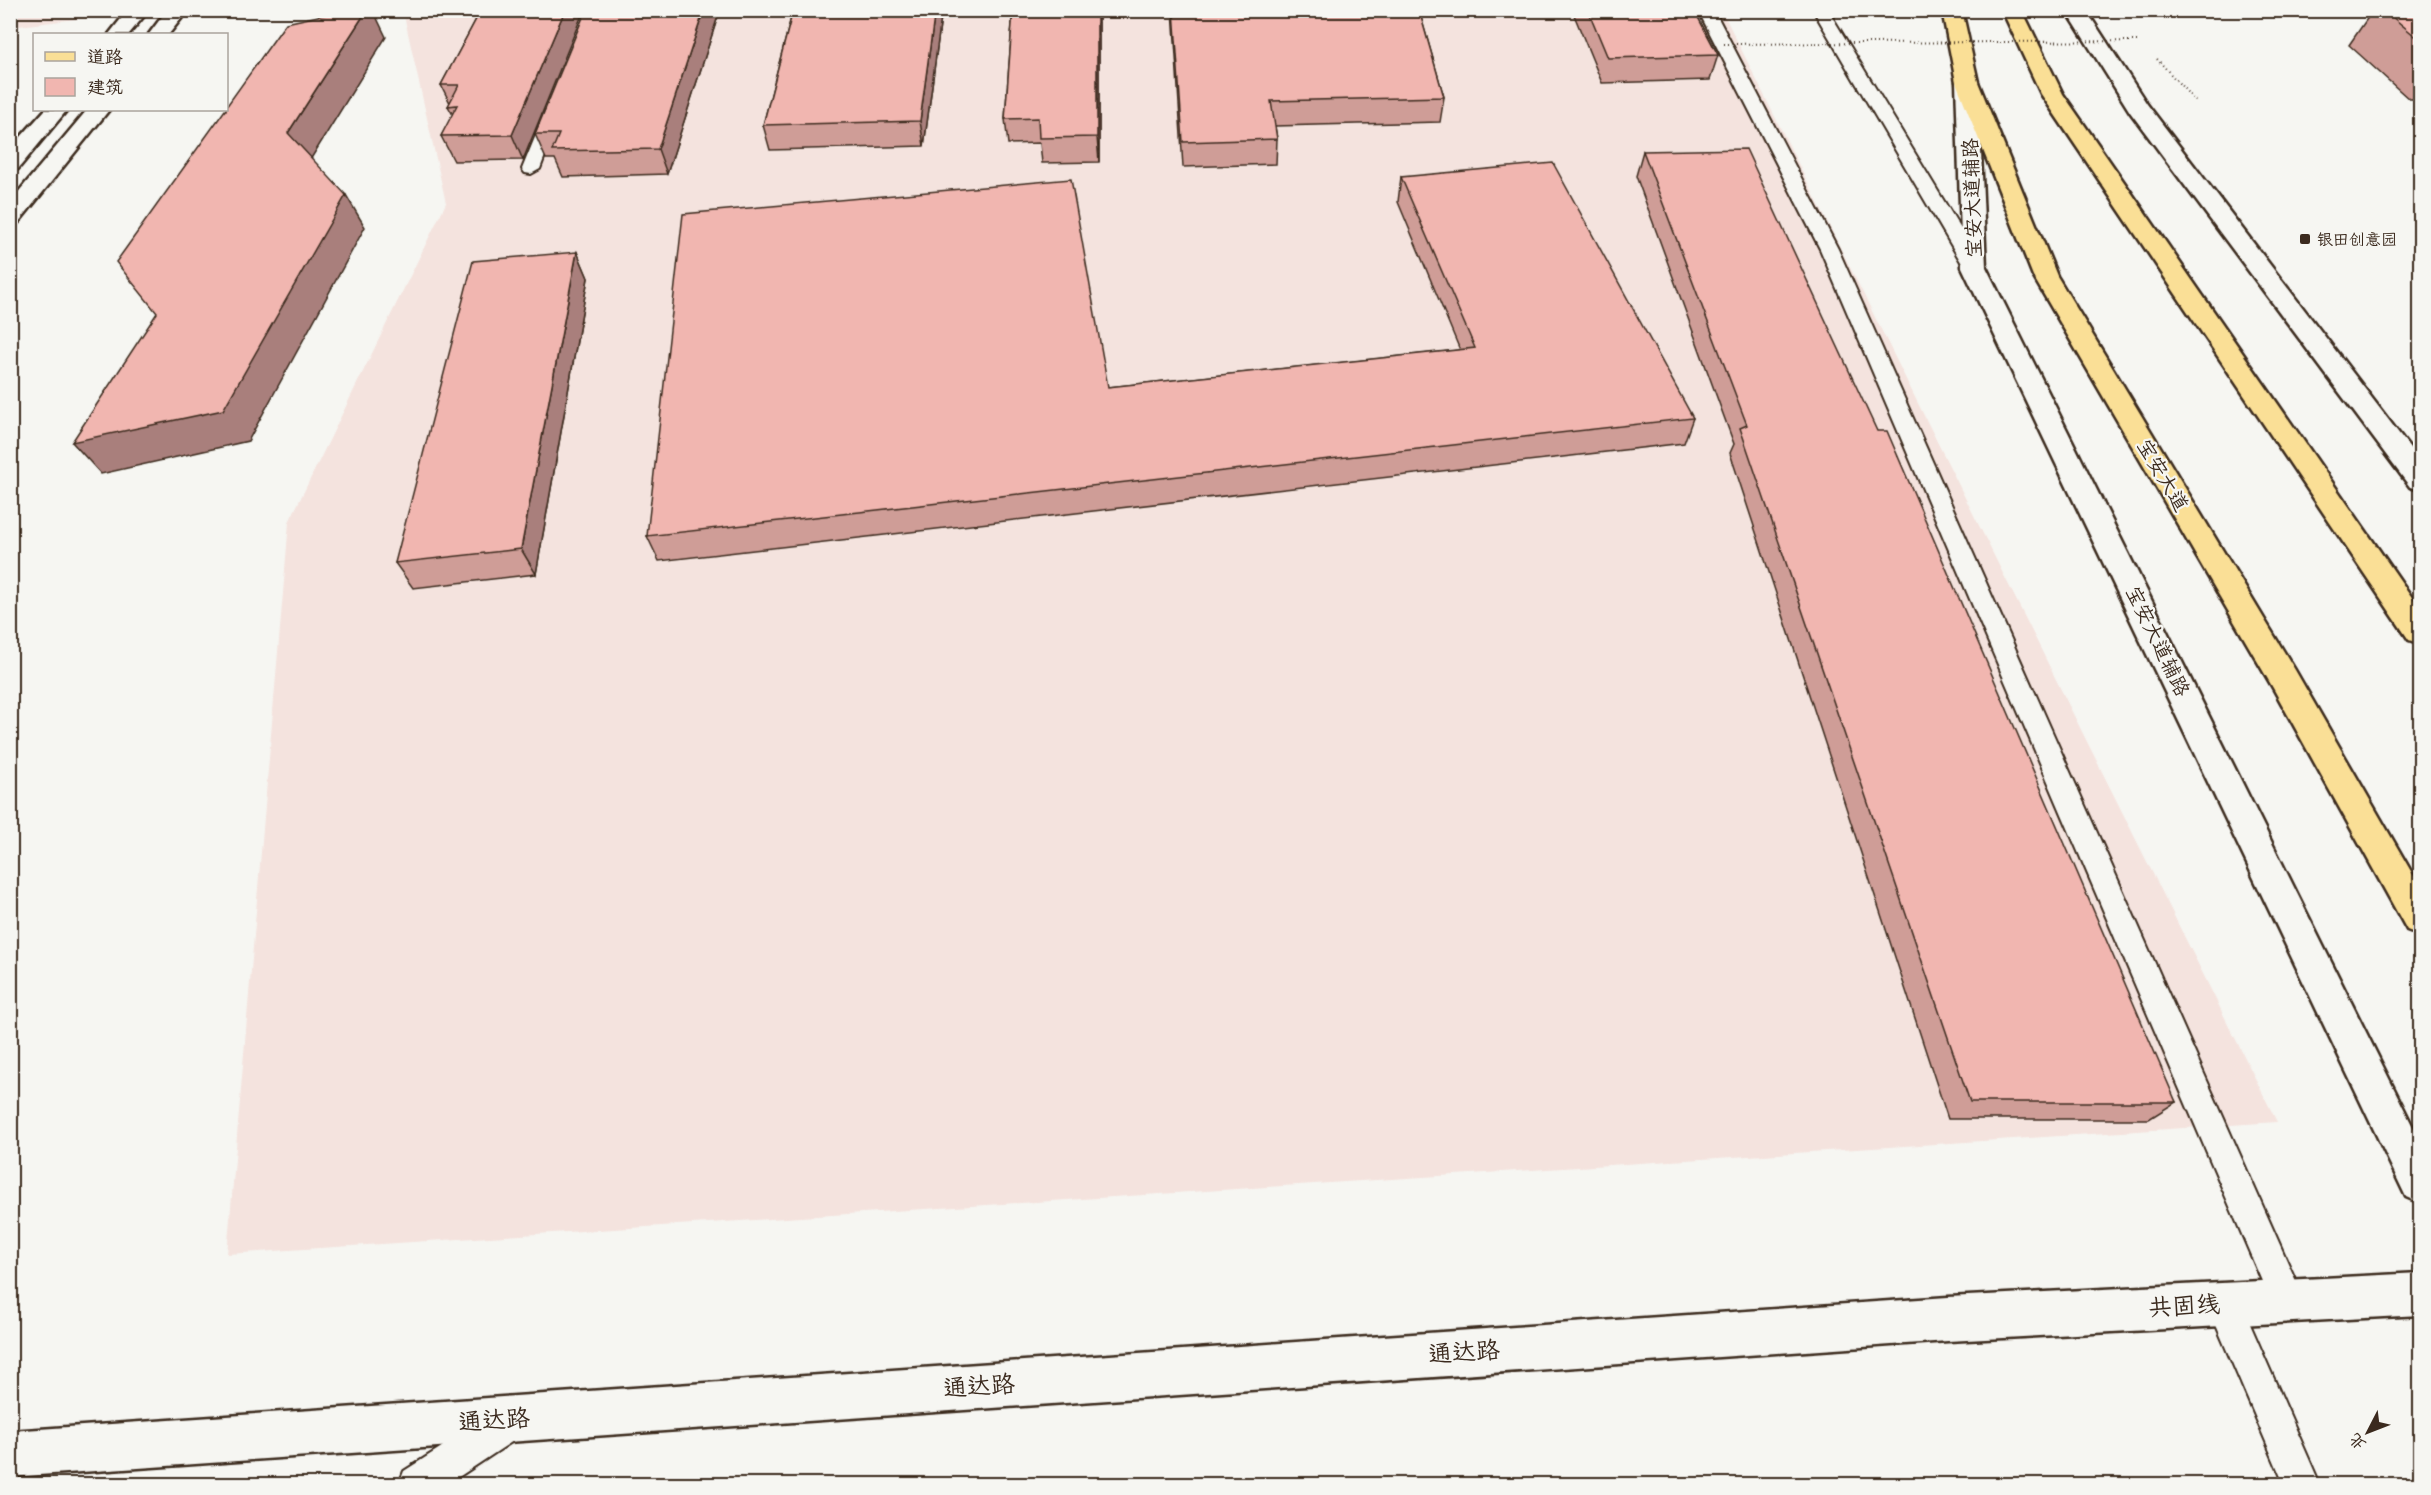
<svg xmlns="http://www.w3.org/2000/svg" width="2431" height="1495" viewBox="0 0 2431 1495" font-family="'Balsamiq Sans','LXGW WenKai TC',sans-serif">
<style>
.built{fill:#f4e3de}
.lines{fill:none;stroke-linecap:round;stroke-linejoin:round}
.lane-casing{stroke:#3b2a1e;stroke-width:4}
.secondary-casing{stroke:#3b2a1e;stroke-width:5}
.primary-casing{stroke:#3b2a1e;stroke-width:5}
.path{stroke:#3b2a1e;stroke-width:2;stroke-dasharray:1 3;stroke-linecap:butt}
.lane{fill:#f6f6f2;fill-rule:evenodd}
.secondary{fill:#f6f6f2;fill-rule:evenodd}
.primary{fill:#fadf96;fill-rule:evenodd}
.path-bridge{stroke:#3b2a1e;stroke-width:2;stroke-dasharray:1 3;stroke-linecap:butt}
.wall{fill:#cf9d97;stroke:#3b2a1e;stroke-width:1.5}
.shaded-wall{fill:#a97f7b;stroke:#3b2a1e;stroke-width:1.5}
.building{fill:#f1b6b0;stroke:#3b2a1e;stroke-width:1.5}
.poi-dot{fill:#3b2a1e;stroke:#f6f6f2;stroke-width:2}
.labels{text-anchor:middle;stroke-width:4.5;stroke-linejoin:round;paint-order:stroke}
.far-poi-label{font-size:16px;fill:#3b2a1e;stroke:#f6f6f2;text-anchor:start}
.street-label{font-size:20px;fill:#3b2a1e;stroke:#f6f6f2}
.near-street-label{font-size:24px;fill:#3b2a1e;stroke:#f6f6f2}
</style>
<rect width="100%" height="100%" fill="#f6f6f2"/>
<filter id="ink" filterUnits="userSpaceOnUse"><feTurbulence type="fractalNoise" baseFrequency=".0167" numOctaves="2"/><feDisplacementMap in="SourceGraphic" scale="12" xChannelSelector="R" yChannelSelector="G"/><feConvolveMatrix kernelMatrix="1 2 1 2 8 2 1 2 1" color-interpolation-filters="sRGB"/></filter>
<g filter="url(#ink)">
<path class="built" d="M10 11H99L93 17 11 27Z
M403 11H1722L2277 1122 227 1254 289 522 446 203Z"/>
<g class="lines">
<defs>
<path id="lane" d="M1698 10H1714L1838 249 2300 1290 2305 1302 2300 1314 2288 1319 2276 1314 1820 249Z
M1813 10H1828L1984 267 1981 271H1967L1964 267Z
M553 108 561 113 540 169 531 174 525 173 522 169 545 113Z
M2224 1287 2236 1292 2320 1484H2284L2207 1304 2212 1292Z
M504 1410 516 1415 521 1427 516 1439 448 1484H399L404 1471 492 1415Z"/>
<path id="secondary" d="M128 10H149L129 34H109Z
M167 10H188L169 34H149Z
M2066 10H2086L2147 104 2420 461V490L2410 487 2130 112Z
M1967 76 1975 77 1978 82 1986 267 2420 1141V1203L2406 1197 1962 267 1956 82 1959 77Z
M45 110H67L18 169 10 171V149Z
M87 110H109L18 223 10 225V202Z
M2420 1273V1315L1948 1341 10 1477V1431L1948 1297Z"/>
<path id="primary" d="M1942 10H1962L1978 82 2057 276 2295 670 2420 887V935L2407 930 2273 688 2033 276 1956 82Z
M2002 10H2022L2063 94 2420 609V644L2409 640 2041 94Z"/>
</defs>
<use href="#lane" class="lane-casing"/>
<use href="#secondary" class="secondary-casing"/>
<use href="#primary" class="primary-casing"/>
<path class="path" d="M2157 59 2195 101"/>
<use href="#lane" class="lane"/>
<use href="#secondary" class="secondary"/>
<use href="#primary" class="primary"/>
<path class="path-bridge" d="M1724 44 2140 41"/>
</g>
<path class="wall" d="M481 10 523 160 454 161 441 136 453 115 448 106 450 103 441 85Z
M586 10H720L667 174 563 177 555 159H546L535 134Z
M793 10H942L924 146 770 150 763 125Z
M1013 10H1099V162L1042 163 1040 143 1008 144 1005 119Z
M1173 10H1419L1444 97 1440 122 1275 126 1277 139 1276 164 1183 167Z
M1572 10H1694L1718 55 1710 80 1602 83Z
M2373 10H2421V99H2409L2349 45Z
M1643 151 2176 1102 2149 1119H1948L1730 453 1734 444 1636 176Z
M1401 177 1693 418 1684 443 659 561 647 536 1108 387 1460 350 1398 202Z
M577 252 588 278 536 574 413 588 395 563Z"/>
<path class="shaded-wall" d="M367 10H373L386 37 307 165 288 133Z
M565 10H584L523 160 512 135Z
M704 10H720L667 174 658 149Z
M935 10H942L924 146 920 121Z
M1097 10H1099V162L1097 137Z
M346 195 365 227 248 441 101 474 72 442Z
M577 252 588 278 536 574 521 549Z"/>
<path class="building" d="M346 10H367L288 133 346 195 223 410 72 442 157 313 116 262 225 110H226V107L286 23Z
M481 10H565L512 135 441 136 457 105 448 106 459 85H441Z
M586 10H704L658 149 552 151 559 134H535Z
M793 10H935L920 121 763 125Z
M1013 10H1097V137L1039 138 1038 118 1005 119Z
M1174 10H1419L1444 97 1271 101 1277 139 1183 142Z
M1588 10H1694L1718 55 1608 58Z
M2384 10H2421V41Z
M1746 149 1877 431H1887L2176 1102H1970L1740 428 1747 425 1643 151Z
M1553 163 1693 418 647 536 683 214 1071 179 1108 387 1475 348 1401 177Z
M577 252 521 549 395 563 473 261Z"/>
</g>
<rect class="poi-dot" x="2299" y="233" width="12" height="12" rx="3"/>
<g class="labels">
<g class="far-poi-label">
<text x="2317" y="245">银田创意园</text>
</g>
<g class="street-label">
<text transform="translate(1972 198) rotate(-92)" y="7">宝安大道辅路</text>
<text transform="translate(2163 475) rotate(59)" y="7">宝安大道</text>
<text transform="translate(2158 641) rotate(64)" y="7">宝安大道辅路</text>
</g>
<g class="near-street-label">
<text transform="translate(2184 1306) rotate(-3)" y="8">共固线</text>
<text transform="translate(1464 1352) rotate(-4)" y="8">通达路</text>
<text transform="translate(979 1386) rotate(-4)" y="8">通达路</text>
<text transform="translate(494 1420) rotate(-4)" y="8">通达路</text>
</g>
</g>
<rect width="2431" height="1495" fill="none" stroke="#f6f6f2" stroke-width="36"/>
<rect x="18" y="18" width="2395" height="1459" fill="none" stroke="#3b2a1e" stroke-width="2" filter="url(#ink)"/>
<rect x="33" y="33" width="195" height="78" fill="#f6f6f2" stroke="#aba49d" stroke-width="1.5"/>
<rect x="45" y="52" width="30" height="9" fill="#fadf96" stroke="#aba49d" stroke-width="1.5"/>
<text x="87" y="63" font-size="18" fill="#3b2a1e">道路</text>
<rect x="45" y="78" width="30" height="18" fill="#f1b6b0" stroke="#aba49d" stroke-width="1.5"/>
<text x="87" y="93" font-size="18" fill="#3b2a1e">建筑</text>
<g transform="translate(2368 1432) rotate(228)" stroke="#f6f6f2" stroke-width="4.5" paint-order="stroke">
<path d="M0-4.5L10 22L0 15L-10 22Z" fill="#3b2a1e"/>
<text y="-9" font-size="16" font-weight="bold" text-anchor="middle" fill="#3b2a1e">北</text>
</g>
</svg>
